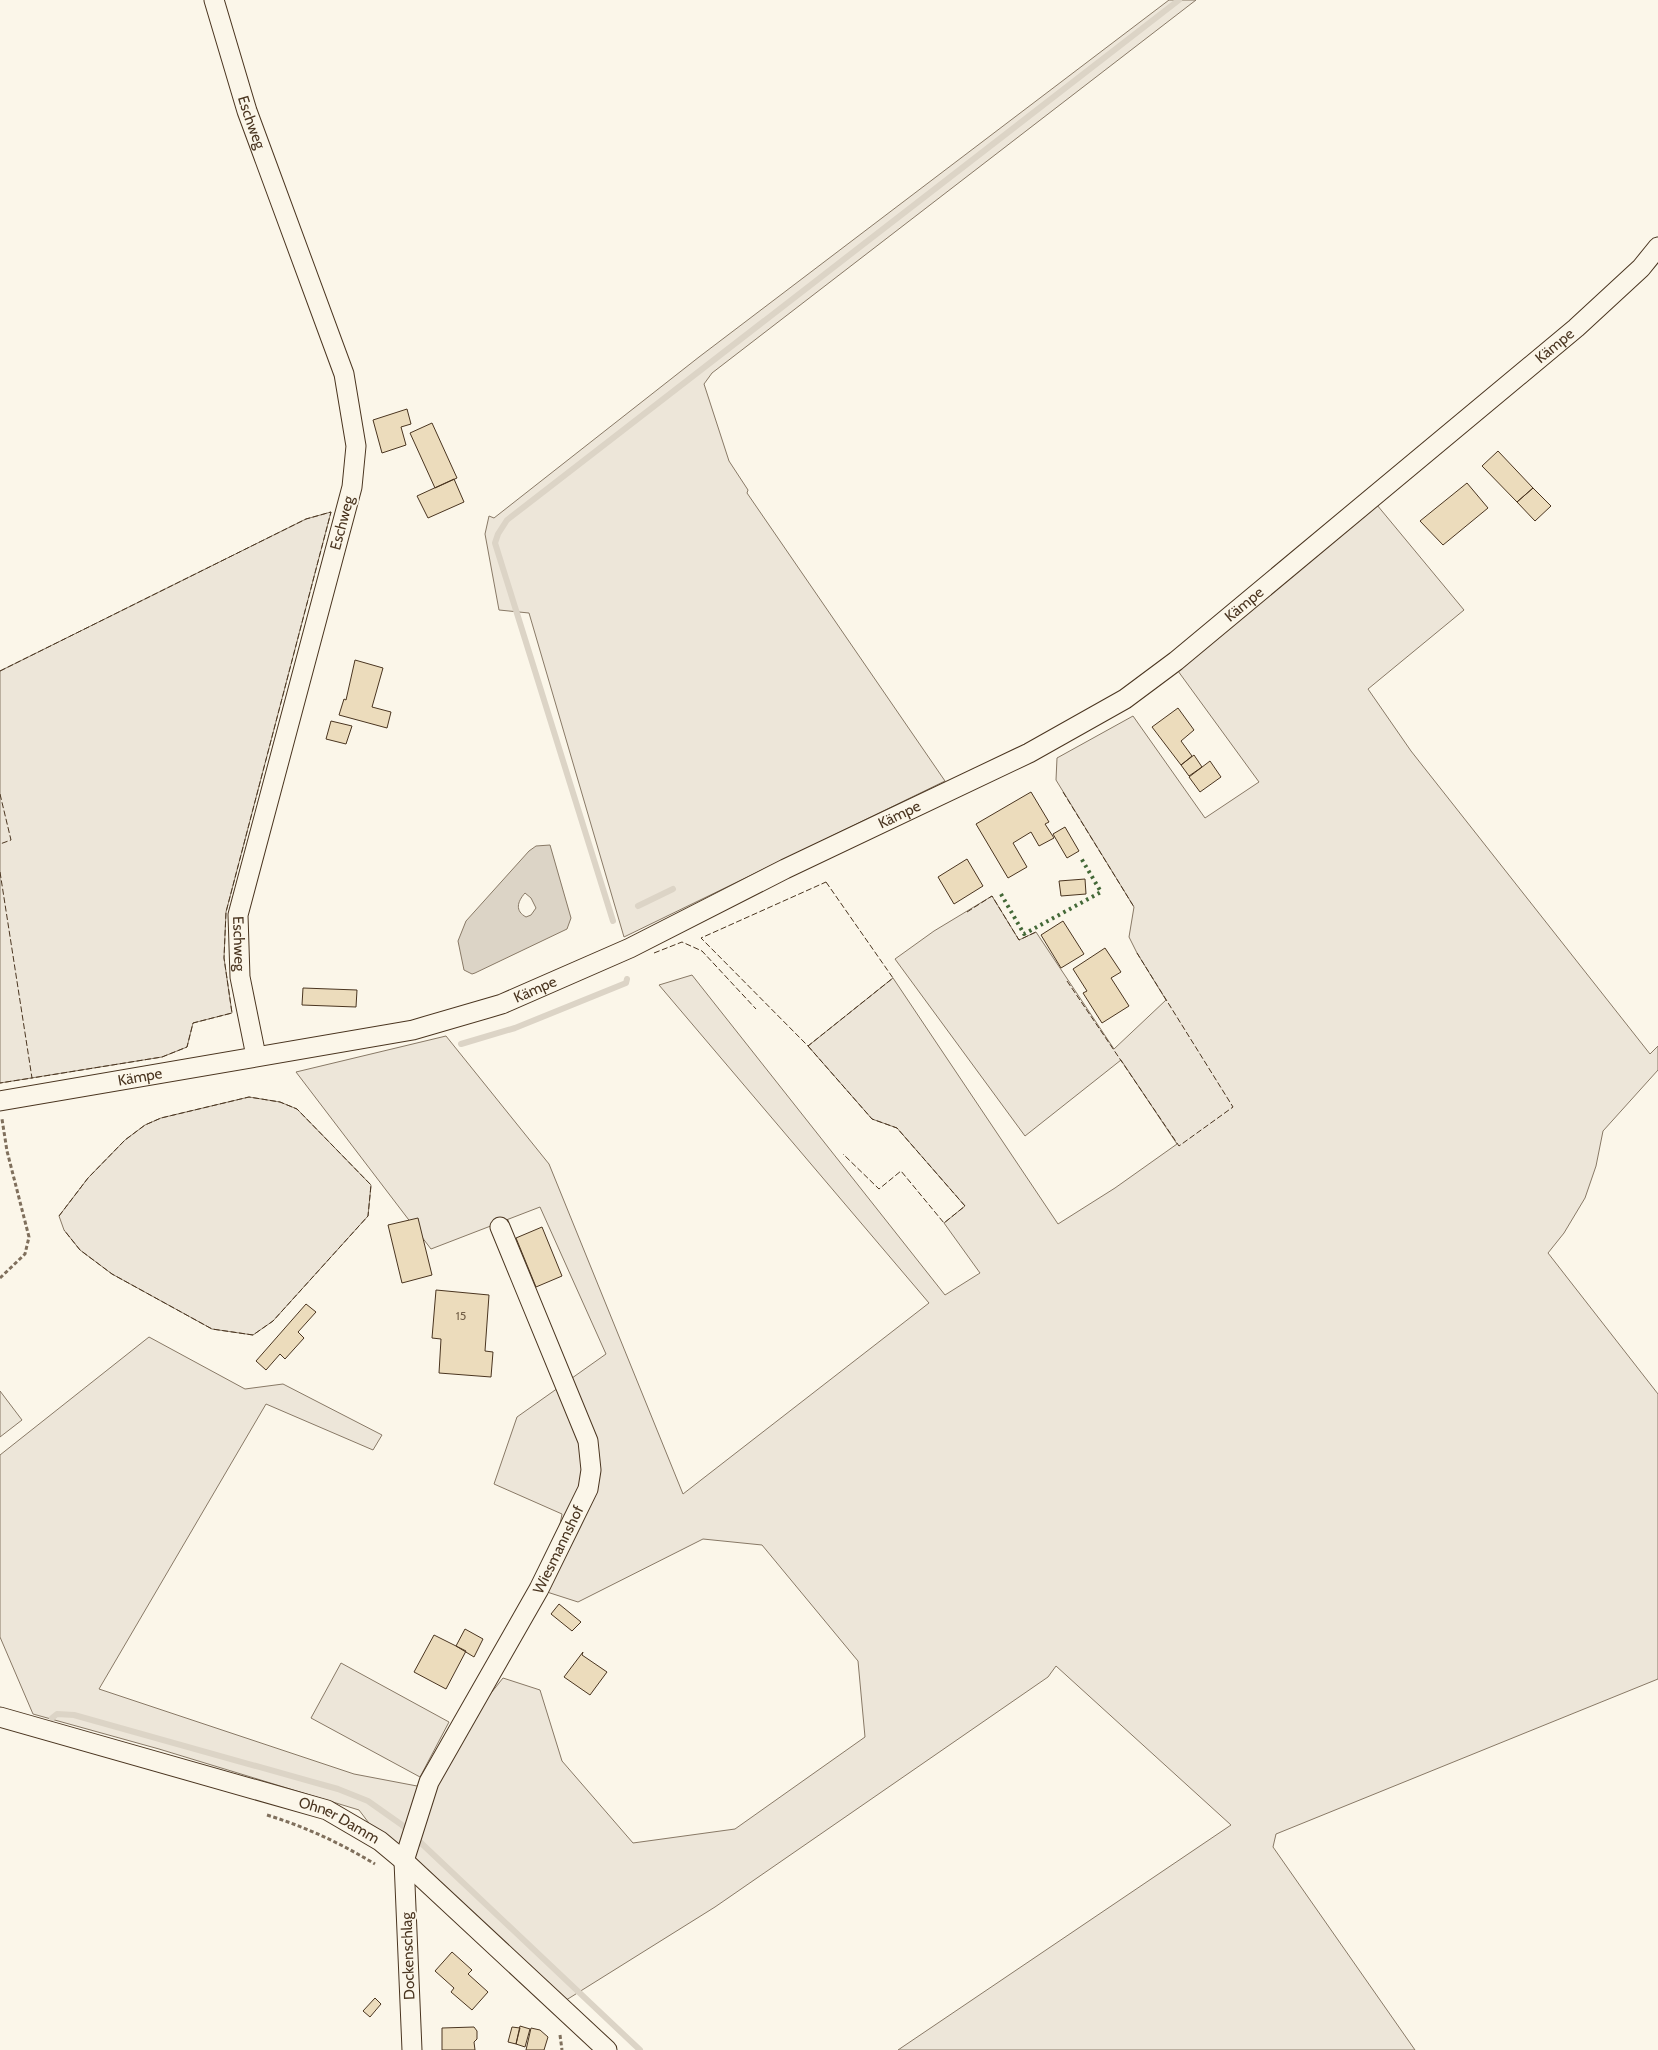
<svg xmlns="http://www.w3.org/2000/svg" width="1658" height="2050" viewBox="0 0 1658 2050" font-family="Cabin,sans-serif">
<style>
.green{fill:#ede6d9;stroke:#887966}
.parking{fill:#ede7d9;stroke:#887966}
.water{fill:#dcd4c6;stroke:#887966;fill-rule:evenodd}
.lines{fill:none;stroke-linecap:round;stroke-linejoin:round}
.stream{stroke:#dcd4c6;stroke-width:6}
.building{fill:#ecdcbc;stroke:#4a3520}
.street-casing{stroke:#4a3520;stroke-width:21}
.path{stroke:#7f6f5c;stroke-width:3;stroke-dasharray:4 2.5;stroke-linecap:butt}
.street{stroke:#fbf6e9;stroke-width:19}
.hedge{stroke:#436837;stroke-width:4;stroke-dasharray:2.5 4;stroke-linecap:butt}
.fence{stroke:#4a3520;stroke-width:1;stroke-dasharray:6 2.5;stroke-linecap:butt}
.labels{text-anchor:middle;stroke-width:4;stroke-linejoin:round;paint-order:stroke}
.number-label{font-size:12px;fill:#725f47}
.street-label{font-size:15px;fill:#4a3520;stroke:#fbf6e9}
</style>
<rect width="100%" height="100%" fill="#fbf6e9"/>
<path class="green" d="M1169 0H1196L712 373 704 384 729 461 748 490 747 493 945 781 624 937 529 613 499 610 485 534 489 516 494 518 699 357Z
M1377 505 1464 610 1368 689 1411 751 1650 1054 1658 1046V1070L1603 1131 1596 1166 1585 1198 1564 1233 1548 1253 1658 1394V1679L1276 1834 1273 1847 1415 2050H898L1231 1825 1056 1666 1048 1677 715 1907 563 2002 381 1839 359 1810 159 1749 33 1714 0 1637V1455L149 1337 245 1389 283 1384 382 1435 373 1450 266 1404 99 1689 354 1774 417 1786 503 1678 540 1690 562 1761 633 1843 735 1829 865 1737 858 1661 762 1545 703 1539 578 1602 547 1592 562 1514 494 1484 517 1417 606 1354 540 1207 431 1249 296 1072 446 1036 549 1164 683 1494 929 1303 659 985 692 975 945 1295 980 1273 944 1223 965 1206 897 1128 872 1119 808 1046 893 978 1058 1224 1115 1188 1177 1144 1121 1060 1025 1136 895 959 934 931 992 896 1019 940 1036 932 1114 1049 1166 1000 1137 953 1129 937 1134 907 1056 780 1057 758 1133 716 1205 818 1259 782 1178 671Z
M331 512 226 912 224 958 232 1013 193 1023 187 1047 162 1057 0 1083V671L306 519Z
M249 1097 280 1102 297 1109 371 1185 368 1216 273 1321 253 1335 212 1329 112 1274 80 1250 64 1230 59 1216 88 1178 125 1140 145 1125 161 1118Z
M341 1663 449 1722 420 1777 311 1718Z"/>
<path class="parking" d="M0 1391 22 1420 0 1437Z"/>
<path class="water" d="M550 845 571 918 567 929 475 973 472 974 464 970 458 941 466 921 529 851 536 846ZM525 893 531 898 536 908 531 915 526 917C515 911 517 902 525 893Z"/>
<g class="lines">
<path class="stream" d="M638 906 673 889
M613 921 495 543 498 534 507 520 1179 0
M461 1044 515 1028 626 983 627 979
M52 1718 57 1714 74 1715 338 1789 368 1801 402 1825 640 2050"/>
</g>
<path class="building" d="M407 409 411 424 401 427 406 445 382 453 373 420Z
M432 423 457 478 435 488 410 433Z
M1498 451 1533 488 1517 502 1482 466Z
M454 479 464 502 428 518 417 496Z
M1467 483 1488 508 1443 545 1420 521Z
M1533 488 1551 506 1535 521 1517 502Z
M355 660 383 668 372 707 391 712 387 728 339 715 344 699 346 700Z
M1178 708 1194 730 1181 741 1192 756 1181 765 1152 727Z
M331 721 352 726 346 744 326 739Z
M1194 755 1202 767 1189 776 1181 765Z
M1210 761 1221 777 1200 792 1189 777Z
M1031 792 1049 822 1045 824 1054 838 1039 846 1031 832 1013 843 1027 867 1008 878 976 824Z
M1065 827 1079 851 1067 858 1053 834Z
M967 859 983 886 954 904 938 877Z
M1085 879 1086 894 1061 896 1059 881Z
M1063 921 1084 954 1061 968 1041 935Z
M1105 948 1121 972 1111 978 1129 1006 1102 1023 1083 993 1087 991 1073 969Z
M303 988 357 990 356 1007 302 1005Z
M418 1218 432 1275 402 1283 388 1225Z
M542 1227 562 1276 536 1287 516 1238Z
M436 1290 489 1295 485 1351 493 1352 491 1377 439 1373 441 1339 432 1338Z
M306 1304 316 1312 298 1332 304 1338 285 1359 280 1354 266 1370 256 1361Z
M559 1604 581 1622 572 1631 551 1614Z
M465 1629 483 1639 474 1657 456 1646Z
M434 1635 466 1651 446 1689 414 1672Z
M583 1652 582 1655 607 1672 590 1695 564 1677Z
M452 1952 472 1970 468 1974 488 1992 472 2010 451 1992 454 1988 435 1971Z
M375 1998 381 2004 370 2017 363 2011Z
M520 2026 530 2029 525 2047 516 2044Z
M474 2027 477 2031V2039L474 2042 475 2050H442V2028Z
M512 2027 520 2028 516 2044 508 2042Z
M531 2028 540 2030 548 2037 544 2050H526Z"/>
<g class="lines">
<defs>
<g id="street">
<path id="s1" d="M214 0 247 111 344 374 356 446 352 487 238 915 240 977 256 1056"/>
<path id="s2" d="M0 1101 413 1030 502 1004 630 948 785 869 1029 753 1125 699 1176 661 1576 328 1641 268 1658 247"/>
<path id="s3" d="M0 1717 327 1810 380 1841 404 1861 607 2050"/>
<path id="s4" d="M412 2050 404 1861 429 1782 539 1589 588 1489 591 1470 588 1441 500 1227"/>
</g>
</defs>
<use href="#street" class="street-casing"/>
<path class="path" d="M0 1278 25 1254 29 1237 7 1151 2 1119
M267 1815C306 1827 340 1843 375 1864
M560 2035 562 2050"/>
<use href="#street" class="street"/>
<path class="hedge" d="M1001 894 1024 934 1101 892 1081 858"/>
<path class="fence" d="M0 671 306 519 331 512 226 912 224 958 232 1013 193 1023 187 1047 162 1057 32 1078
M1063 792 1134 907
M0 794 11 840 0 844
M0 872 32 1078 0 1083
M826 882 893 978 808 1046 701 938Z
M967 912 992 896 1019 940 1036 932
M654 953 682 942 702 951 756 1009
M1067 981 1179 1146 1233 1107 1137 953
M808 1046 872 1119 897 1128 965 1206 944 1223 901 1171 879 1189 843 1154
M59 1216 88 1178 125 1140 145 1125 161 1118 249 1097 280 1102 297 1109 371 1185 368 1216 273 1321 253 1335 212 1329 112 1274 80 1250 64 1230"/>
</g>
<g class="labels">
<g class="number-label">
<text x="461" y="1320">15</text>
</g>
<g class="street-label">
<text dy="5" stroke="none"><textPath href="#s1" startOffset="128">Eschweg</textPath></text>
<text dy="5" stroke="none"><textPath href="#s2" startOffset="1762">Kämpe</textPath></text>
<text transform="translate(342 523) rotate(-75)" y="5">Eschweg</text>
<text dy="5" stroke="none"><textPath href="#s2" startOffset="1358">Kämpe</textPath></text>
<text dy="5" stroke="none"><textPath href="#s2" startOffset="952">Kämpe</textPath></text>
<text dy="5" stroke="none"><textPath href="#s1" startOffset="982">Eschweg</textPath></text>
<text dy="5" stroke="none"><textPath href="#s2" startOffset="548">Kämpe</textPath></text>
<text dy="5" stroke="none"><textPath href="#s2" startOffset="142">Kämpe</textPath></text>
<text dy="5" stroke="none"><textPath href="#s4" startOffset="538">Wiesmannshof</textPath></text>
<text dy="5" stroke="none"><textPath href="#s3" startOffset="355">Ohner Damm</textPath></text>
<text transform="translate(408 1956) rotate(-92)" y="5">Dockenschlag</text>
</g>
</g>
</svg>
